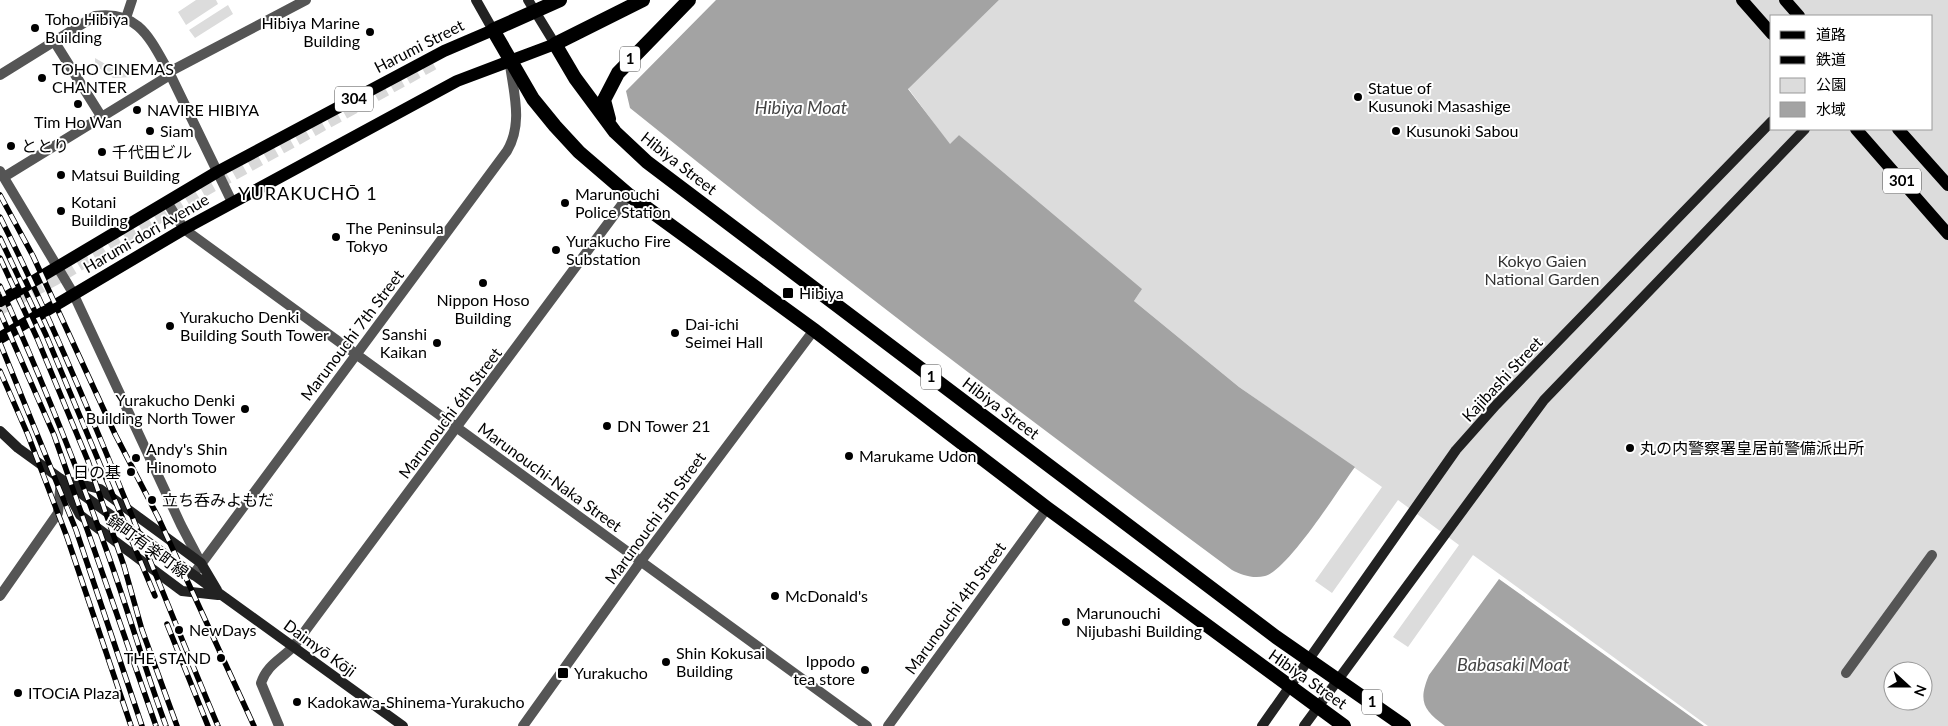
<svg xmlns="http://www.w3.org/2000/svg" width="1948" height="726" viewBox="0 0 1948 726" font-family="Lato,'Noto Sans JP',sans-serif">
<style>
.green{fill:#dcdcdc;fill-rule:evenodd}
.water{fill:#a3a3a3}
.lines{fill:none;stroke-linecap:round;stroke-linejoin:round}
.primary-tunnel{stroke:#d9d9d9;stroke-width:12;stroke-dasharray:12 6;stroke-linecap:butt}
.pedestrian{stroke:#555;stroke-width:10}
.minor{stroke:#555;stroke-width:10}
.tertiary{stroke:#555;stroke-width:10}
.secondary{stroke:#222;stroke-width:10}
.primary{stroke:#000;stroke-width:12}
.trunk{stroke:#000;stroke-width:14}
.rail-casing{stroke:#000;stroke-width:5.5}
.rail{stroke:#fff;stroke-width:4;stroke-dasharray:11;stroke-linecap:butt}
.poi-dot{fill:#000;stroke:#fff;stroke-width:2}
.labels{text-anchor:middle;stroke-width:4;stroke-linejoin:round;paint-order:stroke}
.shield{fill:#fff;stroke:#4c4c4c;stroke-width:1}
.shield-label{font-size:15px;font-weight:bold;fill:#000}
.poi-label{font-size:16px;fill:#000;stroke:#fff;text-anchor:start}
.street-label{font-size:16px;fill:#000;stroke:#fff}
.park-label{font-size:16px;fill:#333;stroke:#fff}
.water-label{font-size:18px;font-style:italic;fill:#444;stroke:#fff}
.neighbourhood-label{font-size:18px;letter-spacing:1px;fill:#000;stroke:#fff}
</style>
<rect width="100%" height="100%" fill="#fff"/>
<path class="green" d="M196 0H216L218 4 186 25 178 12Z
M999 0H1948V726H1708L1473 555 1408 647 1393 637 1459 545 1398 500 1332 593 1315 581 1382 487 1239 387 1134 301 1140 292 959 135 950 145 908 88ZM1772 16H1932V129H1772ZM1893 671H1923V701H1893Z
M228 5 233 14 195 38 189 30Z
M95 58 114 69 129 70 133 77 113 78 95 65Z"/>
<path class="water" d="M716 0H999L908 89 950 144 959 135 1142 289 1134 301 1239 387 1355 467C1338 490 1288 570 1265 576 1253 579 1242 575 1232 570 1028 419 827 267 630 108L626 91Z
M1499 579 1704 726H1445C1423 710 1418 701 1429 675Z"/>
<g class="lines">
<path class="primary-tunnel" d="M0 309 54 280 200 193 435 63"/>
<path class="pedestrian" d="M126 18 132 0
M1846 673 1932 555"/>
<path class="minor" d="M54 41 101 116
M0 75 95 16C139 10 150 39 169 72L306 0
M0 171 73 293 181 525 201 563
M4 177 170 75
M167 202 184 229 867 726
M193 575 507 151C523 124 514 94 510 65
M0 596 58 513 61 479
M279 726 261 683C267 665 280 660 293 647 298 641 303 634 308 627L629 195"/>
<path class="tertiary" d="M169 72 232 202
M523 726 641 561 814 330
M888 726 1047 508"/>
<path class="secondary" d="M476 0 493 30
M528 0 555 44
M0 431 18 448 403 726
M67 481 100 489 178 546 201 563 217 590
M63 483 80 515 182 591 218 595
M1262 726 1456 450 1496 405 1772 121
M1304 726 1544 400 1805 129"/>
<path class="primary" d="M1742 0 1772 34
M1785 0 1799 16
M1856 129 1948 234
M1898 129 1948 185
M0 301 217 172 444 51 493 30
M0 338 184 229 457 81 555 44"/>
<path class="trunk" d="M560 0 493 30 533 99 555 126 579 152 629 195 814 330 1047 508 1344 726
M643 0 555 44 575 78 615 132 647 162 1276 637 1404 726
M609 119 604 100 618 73 689 0"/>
<defs>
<path id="rail" d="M0 195 33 256 115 434 158 517 254 726
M0 217C83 382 146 556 218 726
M0 238 46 335 155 596
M0 258 37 338 88 461 124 566 142 630 177 726
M0 286C38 371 74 458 105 546 127 606 144 667 166 726
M0 312 54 435 156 726
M0 343 76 530 142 726
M0 371 28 435 67 537 131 726
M167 624 208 726"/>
</defs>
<use href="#rail" class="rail-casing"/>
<use href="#rail" class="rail"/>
</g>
<g class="poi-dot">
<circle cx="35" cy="28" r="5"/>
<circle cx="370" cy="32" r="5"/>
<circle cx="42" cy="78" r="5"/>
<circle cx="1358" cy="97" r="5"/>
<circle cx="78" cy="104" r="5"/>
<circle cx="137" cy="110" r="5"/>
<circle cx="150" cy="131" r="5"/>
<circle cx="1396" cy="131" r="5"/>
<circle cx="11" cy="146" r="5"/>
<circle cx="102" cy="152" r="5"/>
<circle cx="61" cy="175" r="5"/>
<circle cx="565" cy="203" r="5"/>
<circle cx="61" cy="211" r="5"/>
<circle cx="336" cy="237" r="5"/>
<circle cx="556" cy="250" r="5"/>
<circle cx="483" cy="283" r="5"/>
<rect x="782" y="287" width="12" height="12" rx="2.5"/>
<circle cx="170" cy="326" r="5"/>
<circle cx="675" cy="333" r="5"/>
<circle cx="437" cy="343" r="5"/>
<circle cx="245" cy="409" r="5"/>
<circle cx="607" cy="426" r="5"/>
<circle cx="1630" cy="448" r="5"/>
<circle cx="849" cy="456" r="5"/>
<circle cx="136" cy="458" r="5"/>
<circle cx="131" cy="472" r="5"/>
<circle cx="152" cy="500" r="5"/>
<circle cx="775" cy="596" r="5"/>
<circle cx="1066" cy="622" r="5"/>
<circle cx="179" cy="630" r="5"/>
<circle cx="221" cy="658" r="5"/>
<circle cx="666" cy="662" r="5"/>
<circle cx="865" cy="670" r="5"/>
<rect x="557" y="667" width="12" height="12" rx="2.5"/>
<circle cx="18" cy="693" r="5"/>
<circle cx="297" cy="702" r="5"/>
</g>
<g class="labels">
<g class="shield">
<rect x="620" y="46.5" width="20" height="25" rx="4"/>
<rect x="335" y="86.5" width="38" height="25" rx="4"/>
<rect x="1883" y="168.5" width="38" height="25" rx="4"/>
<rect x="921" y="364.5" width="20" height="25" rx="4"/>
<rect x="1362" y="689.5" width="20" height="25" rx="4"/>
</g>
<g class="shield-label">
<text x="630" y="64">1</text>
<text x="354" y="104">304</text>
<text x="1902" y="186">301</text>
<text x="931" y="382">1</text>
<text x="1372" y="707">1</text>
</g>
<g class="poi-label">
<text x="45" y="25">Toho Hibiya<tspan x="45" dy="18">Building</tspan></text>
<text x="360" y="29" text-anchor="end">Hibiya Marine<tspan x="360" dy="18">Building</tspan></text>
<text x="52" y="75">TOHO CINEMAS<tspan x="52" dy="18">CHANTER</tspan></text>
<text x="1368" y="94">Statue of<tspan x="1368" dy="18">Kusunoki Masashige</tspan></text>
<text x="147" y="116">NAVIRE HIBIYA</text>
<text x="78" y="128" text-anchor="middle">Tim Ho Wan</text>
<text x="160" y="137">Siam</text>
<text x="1406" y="137">Kusunoki Sabou</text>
<text x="21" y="152">ととり</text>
<text x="112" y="158">千代田ビル</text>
<text x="71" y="181">Matsui Building</text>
<text x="575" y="200">Marunouchi<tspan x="575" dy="18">Police Station</tspan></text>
<text x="71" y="208">Kotani<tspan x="71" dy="18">Building</tspan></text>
<text x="346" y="234">The Peninsula<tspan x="346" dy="18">Tokyo</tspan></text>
<text x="566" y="247">Yurakucho Fire<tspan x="566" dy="18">Substation</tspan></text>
<text x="799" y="299">Hibiya</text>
<text x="483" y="306" text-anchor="middle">Nippon Hoso<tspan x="483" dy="18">Building</tspan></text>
<text x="180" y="323">Yurakucho Denki<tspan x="180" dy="18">Building South Tower</tspan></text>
<text x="685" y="330">Dai-ichi<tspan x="685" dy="18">Seimei Hall</tspan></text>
<text x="427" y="340" text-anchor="end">Sanshi<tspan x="427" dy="18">Kaikan</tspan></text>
<text x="235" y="406" text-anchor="end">Yurakucho Denki<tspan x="235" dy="18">Building North Tower</tspan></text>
<text x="617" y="432">DN Tower 21</text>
<text x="1640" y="454">丸の内警察署皇居前警備派出所</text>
<text x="146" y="455">Andy's Shin<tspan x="146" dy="18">Hinomoto</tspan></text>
<text x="859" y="462">Marukame Udon</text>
<text x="121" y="478" text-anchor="end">日の基</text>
<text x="162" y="506">立ち呑みよもだ</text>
<text x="785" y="602">McDonald's</text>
<text x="1076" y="619">Marunouchi<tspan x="1076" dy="18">Nijubashi Building</tspan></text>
<text x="189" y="636">NewDays</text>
<text x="676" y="659">Shin Kokusai<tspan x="676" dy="18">Building</tspan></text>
<text x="211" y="664" text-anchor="end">THE STAND</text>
<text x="855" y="667" text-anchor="end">Ippodo<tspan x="855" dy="18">tea store</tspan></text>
<text x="574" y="679">Yurakucho</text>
<text x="28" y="699">ITOCiA Plaza</text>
<text x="307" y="708">Kadokawa-Shinema-Yurakucho</text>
</g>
<g class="street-label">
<text transform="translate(419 46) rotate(-27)" y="6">Harumi Street</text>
<text transform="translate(679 163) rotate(38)" y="6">Hibiya Street</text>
<text transform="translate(146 233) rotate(-30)" y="6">Harumi-dori Avenue</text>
<text transform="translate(352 335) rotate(-53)" y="6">Marunouchi 7th Street</text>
<text transform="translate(1502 379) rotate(-47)" y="6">Kajibashi Street</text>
<text transform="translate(1001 408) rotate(37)" y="6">Hibiya Street</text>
<text transform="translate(450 413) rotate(-53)" y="6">Marunouchi 6th Street</text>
<text transform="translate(550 477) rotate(36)" y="6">Marunouchi-Naka Street</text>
<text transform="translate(655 518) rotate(-54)" y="6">Marunouchi 5th Street</text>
<text transform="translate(148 546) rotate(36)" y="6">錦町有楽町線</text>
<text transform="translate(955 608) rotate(-54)" y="6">Marunouchi 4th Street</text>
<text transform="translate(320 648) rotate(36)" y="6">Daimyō Kōji</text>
<text transform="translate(1308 679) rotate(35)" y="6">Hibiya Street</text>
</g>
<g class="park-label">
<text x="1542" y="267">Kokyo Gaien<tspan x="1542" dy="18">National Garden</tspan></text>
</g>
<g class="water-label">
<text x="801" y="114">Hibiya Moat</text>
<text x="1513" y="671">Babasaki Moat</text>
</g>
<g class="neighbourhood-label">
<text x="308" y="200">YURAKUCHŌ 1</text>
</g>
</g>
<rect x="1770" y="15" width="162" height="115" fill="#ffffff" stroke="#999999"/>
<rect x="1780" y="31" width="25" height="8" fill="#000000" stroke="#999999"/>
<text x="1816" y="40" font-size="15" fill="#000000">道路</text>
<rect x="1780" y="56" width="25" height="8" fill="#000000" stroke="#999999"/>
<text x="1816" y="65" font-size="15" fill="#000000">鉄道</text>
<rect x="1780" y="78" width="25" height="15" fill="#dcdcdc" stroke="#999999"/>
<text x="1816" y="90" font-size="15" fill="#000000">公園</text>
<rect x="1780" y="102" width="25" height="15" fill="#a3a3a3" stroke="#999999"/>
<text x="1816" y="115" font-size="15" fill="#000000">水域</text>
<g transform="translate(1908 686) rotate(111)"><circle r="24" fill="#ffffff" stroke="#999999"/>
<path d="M0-4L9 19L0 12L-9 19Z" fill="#000000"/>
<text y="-8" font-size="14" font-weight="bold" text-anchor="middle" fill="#000000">N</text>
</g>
</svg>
